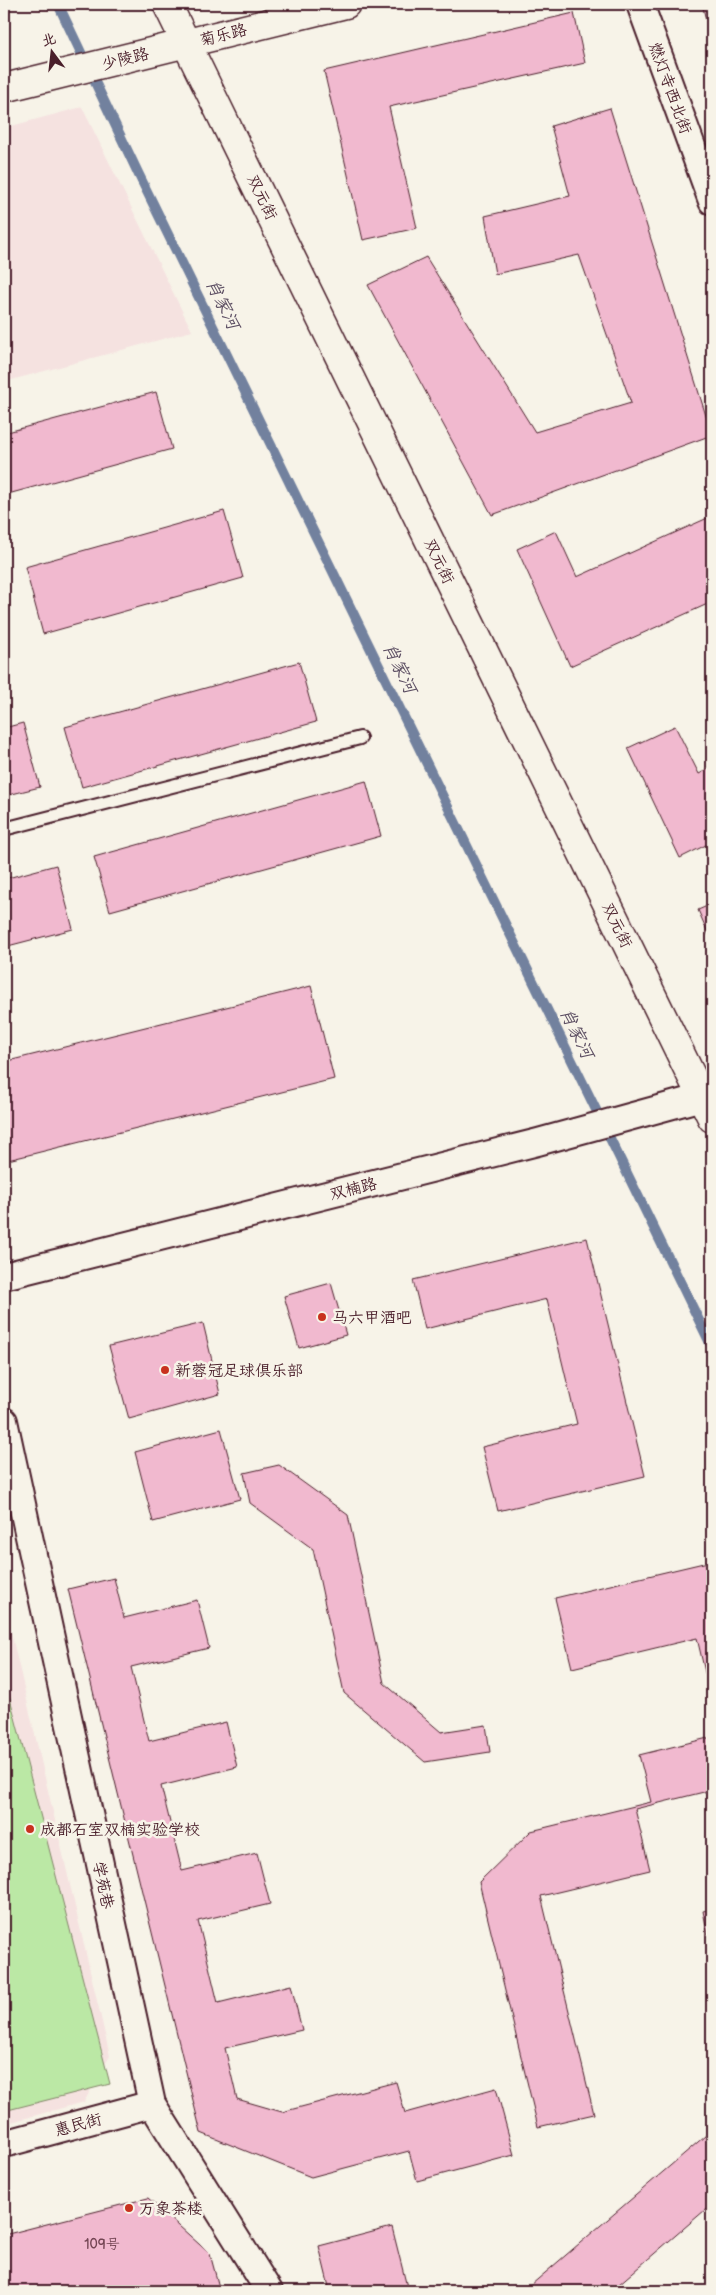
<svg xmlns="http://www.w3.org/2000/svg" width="716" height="2295" viewBox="0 0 716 2295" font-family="'Balsamiq Sans','LXGW WenKai TC',sans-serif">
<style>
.built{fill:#f5e2e0}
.green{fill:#bbe8a5;stroke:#828468}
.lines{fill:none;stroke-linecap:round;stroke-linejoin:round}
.stream{stroke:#72819e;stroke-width:10}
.building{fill:#f1b9cf;stroke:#4a1f2b}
.service-casing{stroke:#4a1f2b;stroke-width:16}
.minor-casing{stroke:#4a1f2b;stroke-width:30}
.tertiary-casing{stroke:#4a1f2b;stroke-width:31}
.secondary-casing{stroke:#4a1f2b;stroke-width:31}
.service{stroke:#f7f3e8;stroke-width:12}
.minor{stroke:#f7f3e8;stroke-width:26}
.tertiary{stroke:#f7f3e8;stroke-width:28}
.secondary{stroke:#f7f3e8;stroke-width:28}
.poi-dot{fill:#c8321e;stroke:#f7f3e8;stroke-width:2}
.labels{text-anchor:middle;stroke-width:5;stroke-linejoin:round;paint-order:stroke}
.number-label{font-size:14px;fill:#744654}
.street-label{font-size:16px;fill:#4a1f2b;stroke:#f7f3e8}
.poi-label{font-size:16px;fill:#4a1f2b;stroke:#f7f3e8;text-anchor:start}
.water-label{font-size:18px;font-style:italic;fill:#5e5064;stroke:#f7f3e8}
</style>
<rect width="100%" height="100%" fill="#f7f3e8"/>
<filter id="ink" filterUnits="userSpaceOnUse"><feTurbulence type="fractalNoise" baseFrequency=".02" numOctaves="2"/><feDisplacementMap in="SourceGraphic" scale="10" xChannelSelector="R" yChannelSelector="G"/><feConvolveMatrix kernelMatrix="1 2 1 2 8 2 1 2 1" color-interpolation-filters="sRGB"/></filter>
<g filter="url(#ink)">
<path class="built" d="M82 107 192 331 4 382V128Z
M4 1602 110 2056 84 2102 4 2124Z"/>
<path class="green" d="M4 1675 110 2084 4 2111Z"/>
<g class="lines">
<path class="stream" d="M58 4 139 175 712 1347"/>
</g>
<path class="building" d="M702 4H712V44Z
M574 13 585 63 389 107 417 228 363 240 324 71Z
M610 108 712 435 492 515 368 285 426 257 535 432 631 403 579 255 495 274 485 216 570 196 551 126Z
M156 392 172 449 8 494 4 477V433Z
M224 511 243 578 43 634 25 567Z
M712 516V602L570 666 517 549 556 531 577 577Z
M299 662 316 722 82 787 65 727Z
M23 723 40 787 4 796V728Z
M675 726 699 774 712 767V842L680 858 628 748Z
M366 781 381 836 110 911 94 857Z
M56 865 73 929 4 947V879Z
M712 904V942L698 910Z
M311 986 334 1079 4 1161V1062Z
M587 1238 645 1476 498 1511 482 1447 577 1424 547 1299 425 1329 413 1280Z
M331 1283 346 1335 299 1348 284 1296Z
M203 1323 220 1394 129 1419 109 1346Z
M221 1429 240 1499 153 1522 135 1452Z
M279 1465 348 1515 384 1683 441 1732 486 1725 490 1752 425 1762 344 1693 313 1549 250 1503 244 1473Z
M712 1561V1702L697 1638 572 1668 555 1598Z
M114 1578 124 1618 197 1600 209 1648 131 1667 149 1741 226 1722 237 1767 161 1786 182 1871 257 1853 270 1904 198 1921 218 2003 291 1985 302 2030 225 2048 237 2099 282 2112 396 2082 405 2113 496 2088 514 2155 417 2181 409 2151 311 2177 201 2133 68 1589Z
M712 1737V1790L635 1809 650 1870 541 1896 594 2114 538 2127 479 1882 531 1831 651 1802 639 1755Z
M712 1909V1955L703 1911Z
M712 2130V2204L611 2291H524Z
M148 2198 210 2254 220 2291H4V2235Z
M392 2227 408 2291H330L319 2246Z"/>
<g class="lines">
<defs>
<path id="service" d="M4 829 360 738"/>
<path id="minor" d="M640 4 712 201
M4 1276 538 1142 702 1097
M4 1421 152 2104 269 2291
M4 2144 152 2104"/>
<path id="tertiary" d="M4 88 346 4"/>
<path id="secondary" d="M167 4 712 1118"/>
</defs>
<use href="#service" class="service-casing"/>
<use href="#minor" class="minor-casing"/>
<use href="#tertiary" class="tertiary-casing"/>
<use href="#secondary" class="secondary-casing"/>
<use href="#service" class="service"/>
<use href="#minor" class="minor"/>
<use href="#tertiary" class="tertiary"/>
<use href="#secondary" class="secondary"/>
</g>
</g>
<g class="poi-dot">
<circle cx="322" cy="1317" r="5"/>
<circle cx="165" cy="1370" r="5"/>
<circle cx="30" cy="1829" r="5"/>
<circle cx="129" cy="2208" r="5"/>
</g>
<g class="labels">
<g class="number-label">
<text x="102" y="2249">109号</text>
</g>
<g class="street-label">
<text transform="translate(223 34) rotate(-14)" y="6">菊乐路</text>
<text transform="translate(125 58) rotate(-14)" y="6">少陵路</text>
<text transform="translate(671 88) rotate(70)" y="6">燃灯寺西北街</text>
<text transform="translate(263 197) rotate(64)" y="6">双元街</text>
<text transform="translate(440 561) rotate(64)" y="6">双元街</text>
<text transform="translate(618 925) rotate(64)" y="6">双元街</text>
<text transform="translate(353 1188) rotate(-14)" y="6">双楠路</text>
<text transform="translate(104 1885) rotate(78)" y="6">学苑巷</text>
<text transform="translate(78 2124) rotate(-15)" y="6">惠民街</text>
</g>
<g class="poi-label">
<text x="332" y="1323">马六甲酒吧</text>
<text x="175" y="1376">新蓉冠足球俱乐部</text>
<text x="40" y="1835">成都石室双楠实验学校</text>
<text x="139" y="2214">万象茶楼</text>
</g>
<g class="water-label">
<text transform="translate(223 304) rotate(64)" y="6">肖家河</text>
<text transform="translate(400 668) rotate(64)" y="6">肖家河</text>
<text transform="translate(577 1033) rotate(64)" y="6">肖家河</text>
</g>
</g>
<rect width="716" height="2295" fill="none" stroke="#f7f3e8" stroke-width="20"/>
<rect x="10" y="10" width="696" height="2275" fill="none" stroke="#4a1f2b" stroke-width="2" filter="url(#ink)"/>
<g transform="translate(52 52) rotate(345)" stroke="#f7f3e8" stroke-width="4" paint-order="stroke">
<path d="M0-4L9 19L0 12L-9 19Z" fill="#4a1f2b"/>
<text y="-8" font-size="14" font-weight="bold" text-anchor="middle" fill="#4a1f2b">北</text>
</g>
</svg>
